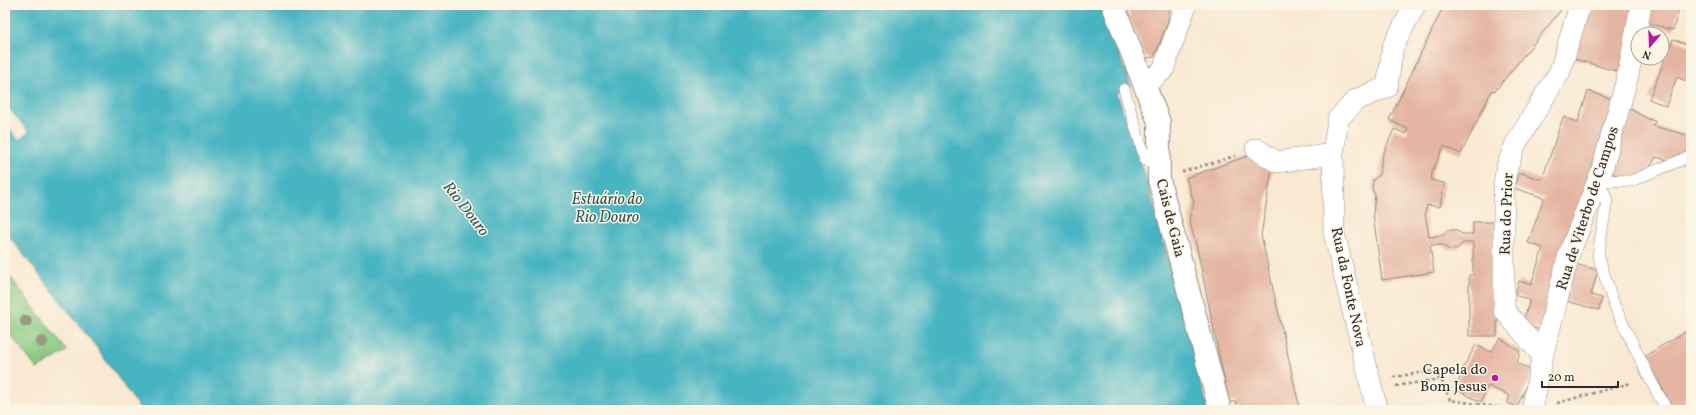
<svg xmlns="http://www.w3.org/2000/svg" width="1696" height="415" viewBox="0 0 1696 415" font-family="Vollkorn,serif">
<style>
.green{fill:#8aca81;stroke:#5a7a56}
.water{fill:#46b4c1;stroke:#387076}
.pier{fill:#f9e9d3}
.building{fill:#e5b5a3}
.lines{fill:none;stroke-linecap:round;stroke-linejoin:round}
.lane-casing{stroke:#928a7f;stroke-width:12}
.street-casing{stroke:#928a7f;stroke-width:22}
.secondary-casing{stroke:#928a7f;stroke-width:24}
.path{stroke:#928a7f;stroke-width:2.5;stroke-dasharray:3 3;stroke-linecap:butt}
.lane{stroke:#fff;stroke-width:11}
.street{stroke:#fff;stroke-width:21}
.secondary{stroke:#fff;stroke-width:22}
.tree{fill:#989b85}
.poi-dot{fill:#b5179e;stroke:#fcf5e5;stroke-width:1.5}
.labels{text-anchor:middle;stroke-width:3;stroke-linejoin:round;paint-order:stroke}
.street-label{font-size:15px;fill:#2b2b2b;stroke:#fcf5e5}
.poi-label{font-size:15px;fill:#2b2b2b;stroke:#fcf5e5;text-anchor:end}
.water-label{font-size:16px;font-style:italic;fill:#345b60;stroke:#fcf5e5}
</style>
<rect width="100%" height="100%" fill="#fcf5e5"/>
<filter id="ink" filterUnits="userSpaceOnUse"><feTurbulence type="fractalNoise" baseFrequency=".025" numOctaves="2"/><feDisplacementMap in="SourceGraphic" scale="8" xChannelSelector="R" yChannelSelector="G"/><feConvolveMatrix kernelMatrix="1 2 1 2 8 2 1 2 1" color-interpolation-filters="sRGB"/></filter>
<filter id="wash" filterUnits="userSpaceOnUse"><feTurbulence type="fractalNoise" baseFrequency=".012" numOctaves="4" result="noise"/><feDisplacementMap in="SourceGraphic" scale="16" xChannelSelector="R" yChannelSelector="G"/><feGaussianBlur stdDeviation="0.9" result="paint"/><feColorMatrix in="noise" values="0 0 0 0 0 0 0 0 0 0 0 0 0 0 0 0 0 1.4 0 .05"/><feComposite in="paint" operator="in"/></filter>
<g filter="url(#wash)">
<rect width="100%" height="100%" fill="#f9e9d3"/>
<path class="green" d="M5 270 67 351 37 369 5 328Z"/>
<path class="water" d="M5 5H1100L1131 86 1117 93 1149 187 1208 410H141L97 348 5 231Z"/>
<path class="pier" d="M5 105 28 132 19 139 5 123Z"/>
<g id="blocks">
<path class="building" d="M1125 5H1171L1167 24 1154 57 1146 58Z
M1444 5H1565L1495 91 1492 90 1461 154 1444 146 1432 172 1431 180 1444 183 1440 207 1427 205 1425 213 1429 237 1443 235 1448 230H1456L1462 234H1473V222H1498L1497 336H1469V275H1473V242L1463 243 1457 249 1449 250 1443 245H1430L1434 272 1382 280 1373 214 1375 195 1372 189 1373 180 1379 175 1382 157 1394 129 1406 134 1408 129 1389 120Z
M1586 5H1636L1622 73 1568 57Z
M1652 5H1680L1673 30 1647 23Z
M1673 39 1691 46V83L1677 77 1666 106 1649 99Z
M1588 91 1618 101 1541 330 1522 324 1530 300 1515 295 1519 281 1531 285 1543 248 1528 243 1544 198 1514 188 1519 172 1542 180 1563 117 1578 122Z
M1623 105 1648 119 1655 121 1653 126 1691 136V166L1656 157 1641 182 1606 172Z
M1256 153 1273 164 1261 235 1300 410H1238L1236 401 1229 403 1197 248 1189 219 1194 203 1186 178Z
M1574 264 1598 270 1591 295 1602 298 1599 310 1563 300Z
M1690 329 1691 332V410H1676L1643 357Z
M1500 338 1520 351 1517 363 1533 371 1517 407 1507 403 1510 396 1488 386 1481 402 1455 389 1464 369 1463 368 1476 345 1491 352Z"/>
</g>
</g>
<g filter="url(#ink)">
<use href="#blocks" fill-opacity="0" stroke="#928a7f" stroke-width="1"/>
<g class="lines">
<defs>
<path id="lane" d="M1124 89 1145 159 1159 168
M1667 410 1651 381 1614 305 1598 255 1607 200 1599 180 1631 181 1691 156"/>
<path id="street" d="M1145 85 1163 70 1186 5
M1256 149 1277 162 1333 154
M1543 354 1537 349 1504 310V183L1507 167 1515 145 1560 71 1580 5
M1377 410 1334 233 1333 154 1338 119 1356 100 1387 87 1393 46 1415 5
M1532 410 1543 354 1569 254 1602 170 1628 75 1641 5"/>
<path id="secondary" d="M1113 5 1159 122V180L1220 410"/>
</defs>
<use href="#lane" class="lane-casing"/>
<use href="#street" class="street-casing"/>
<use href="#secondary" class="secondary-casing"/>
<path class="path" d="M1182 172 1235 156
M1393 377 1434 371 1441 379 1450 400 1510 409
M1396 386 1440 379
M1557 403 1631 383"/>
<use href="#lane" class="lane"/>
<use href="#street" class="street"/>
<use href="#secondary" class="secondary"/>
</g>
<g class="tree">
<circle cx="26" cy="321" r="6"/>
<circle cx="42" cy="342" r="6"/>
</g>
</g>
<circle class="poi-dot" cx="1495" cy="378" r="4"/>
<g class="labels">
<g class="street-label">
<text transform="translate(1587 208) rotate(-72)" y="5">Rua de Viterbo de Campos</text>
<text transform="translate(1506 214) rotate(-88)" y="5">Rua do Prior</text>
<text transform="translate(1171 218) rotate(76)" y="5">Cais de Gaia</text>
<text transform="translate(1349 287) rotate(78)" y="5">Rua da Fonte Nova</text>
</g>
<g class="poi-label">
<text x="1487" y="374">Capela do<tspan x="1487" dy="17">Bom Jesus</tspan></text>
</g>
<g class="water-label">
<text x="607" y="204">Estuário do<tspan x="607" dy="18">Rio Douro</tspan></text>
<text transform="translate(467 208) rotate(52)" y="6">Rio Douro</text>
</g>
</g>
<rect width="1696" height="415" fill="none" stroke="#fcf5e5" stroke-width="20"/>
<g transform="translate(1650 46) rotate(199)"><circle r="19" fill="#fcf5e5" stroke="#a8a49b"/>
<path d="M0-3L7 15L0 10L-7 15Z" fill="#b5179e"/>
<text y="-6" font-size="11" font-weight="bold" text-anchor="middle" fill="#2b2b2b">N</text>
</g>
<path d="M1542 381v6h76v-6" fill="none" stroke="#2b2b2b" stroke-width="2"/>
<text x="1548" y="381" font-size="12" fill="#2b2b2b" stroke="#fcf5e5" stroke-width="3" paint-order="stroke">20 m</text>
</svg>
